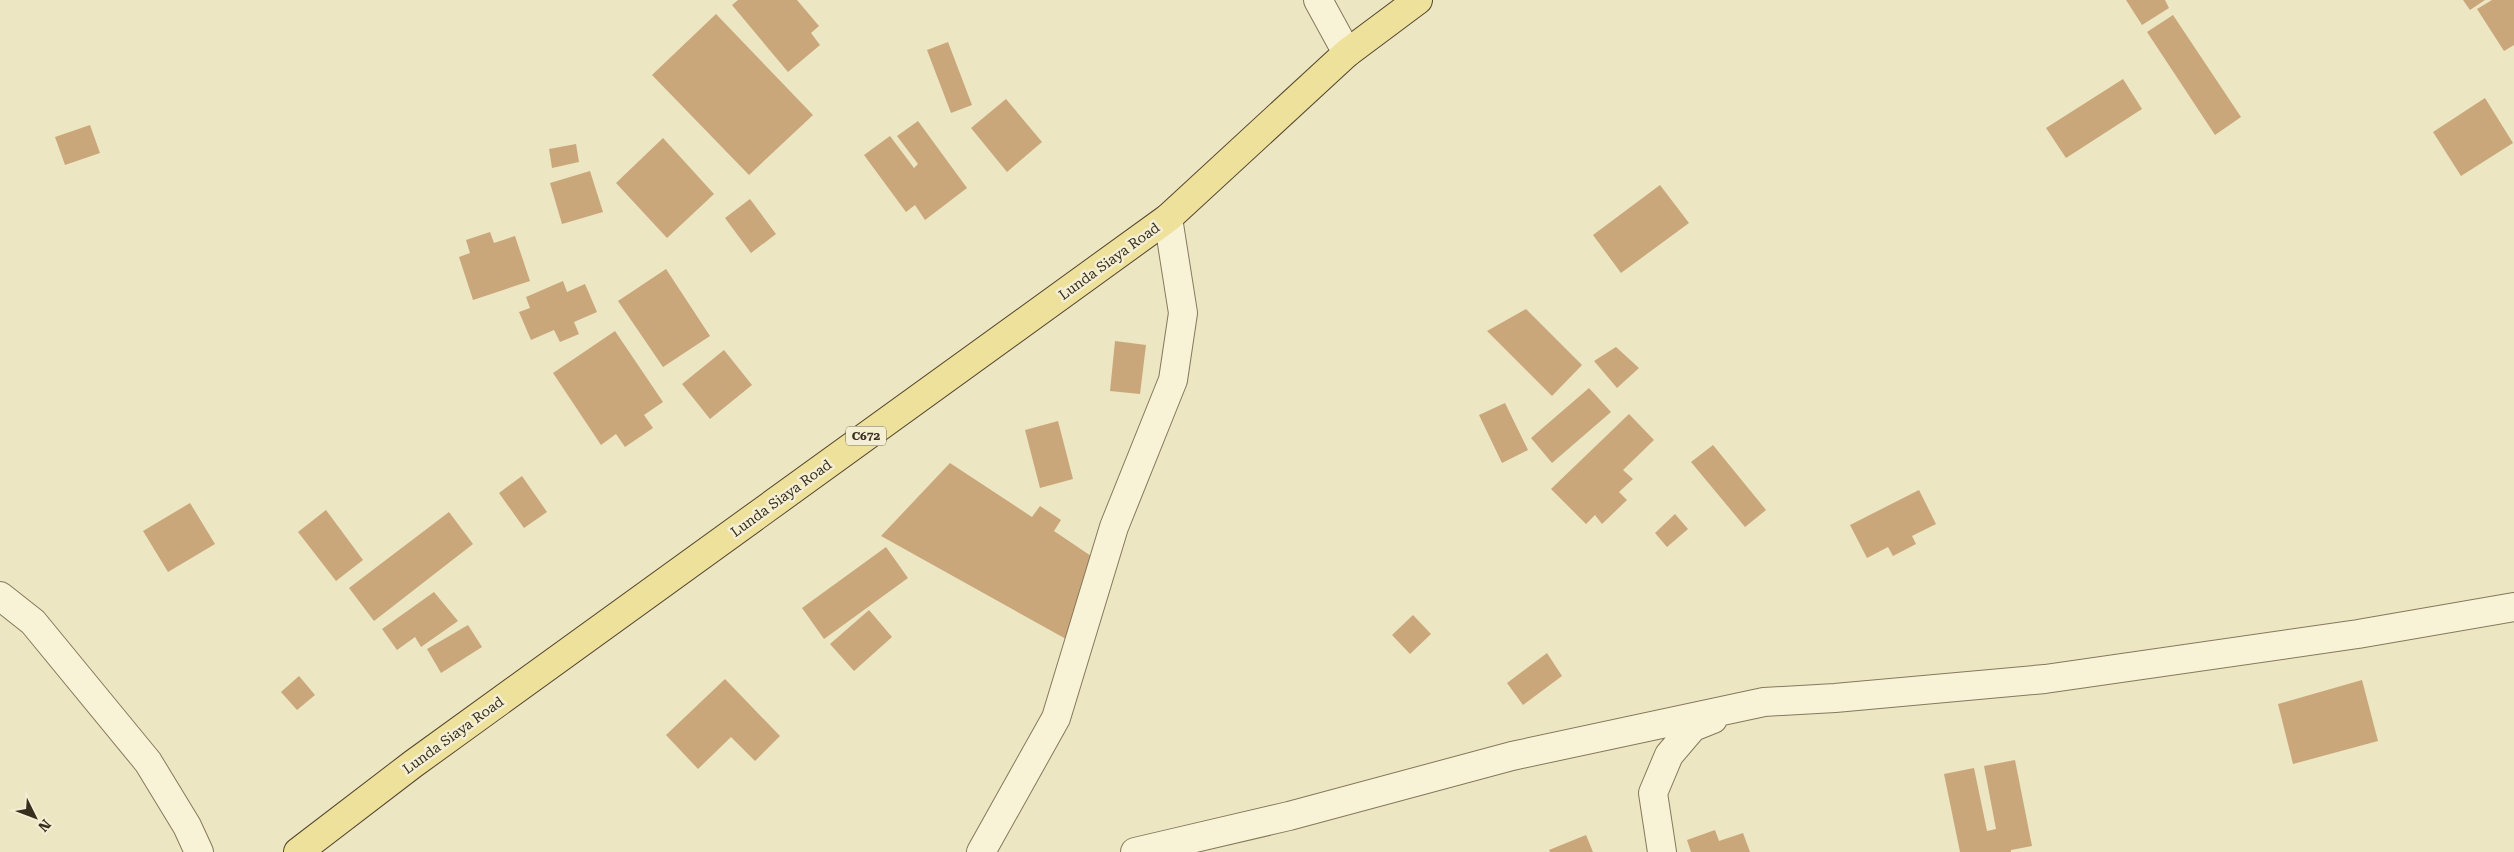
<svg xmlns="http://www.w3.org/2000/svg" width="2514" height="852" viewBox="0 0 2514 852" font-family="'Roboto Serif',serif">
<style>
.building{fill:#c9a77b}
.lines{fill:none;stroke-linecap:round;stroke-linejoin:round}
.street-casing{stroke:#86785b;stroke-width:30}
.primary-casing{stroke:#54462f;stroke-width:30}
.street{stroke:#f8f2d6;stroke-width:28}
.primary{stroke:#eee19c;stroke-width:28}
.labels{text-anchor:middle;stroke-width:5;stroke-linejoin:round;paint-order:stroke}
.shield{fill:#f4efd3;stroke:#706854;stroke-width:1}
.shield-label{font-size:12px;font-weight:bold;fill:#372e1e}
.street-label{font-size:14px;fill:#372e1e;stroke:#f4efd3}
</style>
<rect width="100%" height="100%" fill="#ece6c3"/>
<path class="building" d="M738 0H797L819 26 811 33 820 45 788 72 732 5Z
M2126 0H2165L2169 8 2142 25Z
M2463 0H2485L2470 10Z
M2492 0H2514V45L2504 51 2477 9Z
M716 14 813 115 749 175 652 75Z
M2173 15 2241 117 2215 135 2147 32Z
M948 42 972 105 951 113 927 50Z
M2123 79 2142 109 2066 158 2046 128Z
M2485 98 2513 143 2461 176 2433 132Z
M1006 99 1042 142 1007 172 971 128Z
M918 121 967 188 925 220 915 205 906 212 864 155 890 136 914 168 918 164 897 136Z
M90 125 100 153 65 165 55 137Z
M663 138 714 194 667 238 616 183Z
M576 144 579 162 552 168 549 149Z
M590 171 603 212 562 224 550 183Z
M1660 185 1689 223 1621 273 1593 235Z
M750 199 776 234 751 253 725 218Z
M490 232 494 243 515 236 530 281 473 300 459 257 470 253 466 240Z
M666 269 710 336 663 367 618 301Z
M563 281 567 292 585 284 597 312 574 322 579 334 560 342 554 330 531 340 519 312 530 308 526 297Z
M1526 309 1582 365 1552 396 1487 331Z
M615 331 663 402 644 415 653 428 625 447 616 434 601 445 553 373Z
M1115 341 1146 345 1140 394 1110 391Z
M1616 347 1639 368 1617 388 1594 361Z
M724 350 752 385 710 419 682 384Z
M1589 388 1611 412 1552 463 1531 438Z
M1505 403 1528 450 1502 463 1479 415Z
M1629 414 1654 440 1623 470 1633 479 1619 492 1627 500 1602 524 1595 515 1586 524 1551 489Z
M1058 421 1073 479 1040 488 1025 430Z
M1713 445 1766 510 1745 527 1691 462Z
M950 463 1032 517 1040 506 1061 520 1054 531 1094 558 1066 639 881 536Z
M522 476 547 512 524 528 499 493Z
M1919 490 1936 524 1912 536 1916 544 1893 556 1888 547 1867 558 1850 525Z
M190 503 215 544 168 572 143 531Z
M326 510 363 560 336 581 298 532Z
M449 512 473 544 374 621 349 588Z
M1675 514 1688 529 1667 547 1655 533Z
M886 547 908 578 824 639 802 608Z
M434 592 458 621 421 647 415 637 397 650 382 629Z
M869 610 892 637 854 671 830 644Z
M1413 615 1431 634 1410 654 1392 635Z
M468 625 482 647 441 673 427 649Z
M1547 653 1562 676 1523 705 1507 683Z
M299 676 315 695 297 710 281 692Z
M725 679 780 736 755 761 731 737 698 769 666 735Z
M2362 680 2378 741 2293 764 2278 704Z
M2015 760 2032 846 2011 850V852H1960L1944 774 1974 768 1987 831 1996 829 1984 766Z
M1715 830 1719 841 1743 833 1750 852H1691L1687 840Z
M1586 835 1593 852H1550L1549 850Z"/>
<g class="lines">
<defs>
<path id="street" d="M1318 0 1347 53
M0 596 33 622 148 762 187 826 199 852
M981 852 1056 718 1114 527 1173 380 1183 313 1168 218
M1135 852 1289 816 1512 756 1764 702 1835 698 2045 679 2358 634 2514 607
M1662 852 1653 793 1669 755 1693 727 1713 719"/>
<path id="primary" d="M298 852 413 764 1168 218 1347 53 1418 0"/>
</defs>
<use href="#street" class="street-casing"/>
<use href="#primary" class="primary-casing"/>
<use href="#street" class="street"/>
<use href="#primary" class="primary"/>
</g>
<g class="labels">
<rect class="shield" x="846" y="426.5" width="40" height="19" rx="4"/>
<g class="shield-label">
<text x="866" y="440">C672</text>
</g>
<g class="street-label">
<text transform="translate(1109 261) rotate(-36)" y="5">Lunda Siaya Road</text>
<text transform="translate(781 498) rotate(-36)" y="5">Lunda Siaya Road</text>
<text transform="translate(453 735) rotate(-36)" y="5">Lunda Siaya Road</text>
</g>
</g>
<g transform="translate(35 817) rotate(132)" stroke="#f4efd3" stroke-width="4" paint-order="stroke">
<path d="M0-4L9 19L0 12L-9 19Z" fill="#372e1e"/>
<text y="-8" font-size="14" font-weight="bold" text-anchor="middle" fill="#372e1e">N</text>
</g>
</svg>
